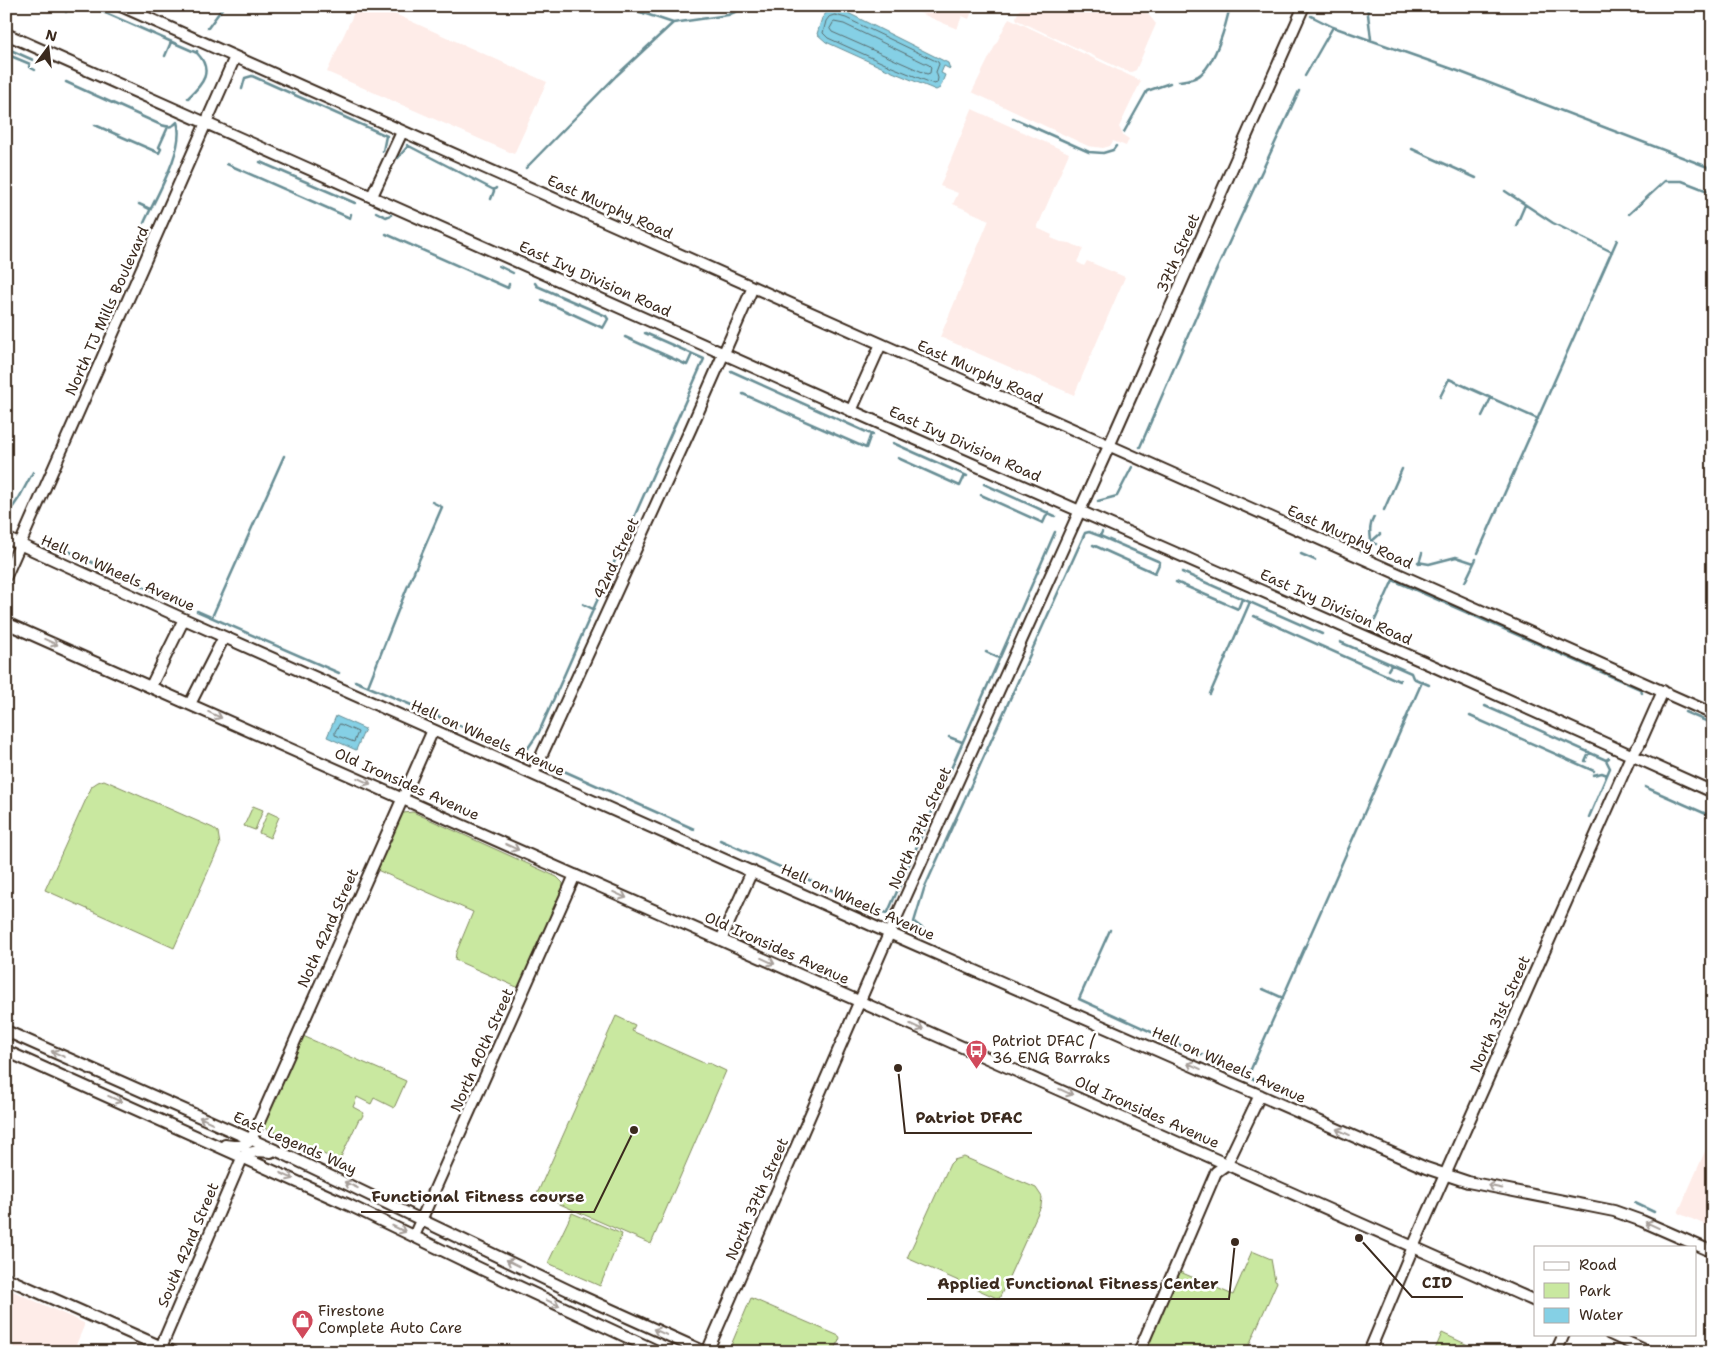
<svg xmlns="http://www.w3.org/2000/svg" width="1719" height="1358" viewBox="0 0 1719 1358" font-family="'Shantell Sans',sans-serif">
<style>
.built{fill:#feece8}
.green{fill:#c9e8a0;stroke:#82895f}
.water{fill:#85d0e5;stroke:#678e95}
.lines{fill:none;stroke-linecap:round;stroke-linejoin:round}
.shore{stroke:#596c6e;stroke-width:1}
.stream{stroke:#678e95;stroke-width:2.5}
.minor-casing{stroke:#3b2a1e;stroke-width:14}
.minor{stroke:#fff;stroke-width:10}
.oneway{stroke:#a79f9a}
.labels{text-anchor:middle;stroke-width:5;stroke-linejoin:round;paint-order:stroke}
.street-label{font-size:15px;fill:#3b2a1e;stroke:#fff}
.poi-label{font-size:15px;fill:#3b2a1e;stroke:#fff;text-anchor:start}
.leader{fill:none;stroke:#3b2a1e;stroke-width:2}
.callout-dot{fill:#3b2a1e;stroke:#fff;stroke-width:2}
.callout-label{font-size:16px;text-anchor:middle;font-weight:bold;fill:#3b2a1e;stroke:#fff;stroke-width:5;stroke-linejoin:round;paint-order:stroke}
</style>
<rect width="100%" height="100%" fill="#fff"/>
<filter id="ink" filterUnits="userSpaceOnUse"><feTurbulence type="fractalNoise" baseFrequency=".02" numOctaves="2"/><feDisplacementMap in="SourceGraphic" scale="10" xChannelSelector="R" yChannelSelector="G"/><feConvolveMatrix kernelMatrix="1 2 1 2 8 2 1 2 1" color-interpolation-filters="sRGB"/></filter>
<g filter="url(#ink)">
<path class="built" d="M357 6H377L547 82 514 154 327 72Z
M917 6H974L969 19 962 16 957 29 915 11Z
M1021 6H1132L1148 14 1156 24 1136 70 1131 72 1126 71 1017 20 1016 17Z
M1009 18 1141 81 1119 127 1123 135 1129 139 1126 146 1113 141 1110 146 1103 148 1088 146 972 92Z
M972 109 1069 153 1037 228 1052 235 1051 238 1061 242 1070 243 1083 249 1077 262 1084 266 1087 261 1125 277 1074 395 940 337 989 220 953 204 958 193 940 186Z
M1713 1133V1228L1678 1213Z
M6 1288 84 1323V1326L73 1352H6Z"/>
<path class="green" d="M104 780 213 828 218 832 220 845 174 948 45 890 92 786 98 782Z
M253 806 263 810 255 830 244 826Z
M268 812 279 817 270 838 259 833Z
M413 812 557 877 563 883V889L519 988 455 960 456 953 473 912 377 870 401 814 403 813Z
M616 1016 635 1025 632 1031 706 1064 707 1062 726 1071 651 1244 537 1194Z
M303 1036 406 1081 394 1108 374 1098 371 1104 357 1097 353 1107 364 1113 361 1119H359L339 1161 263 1127Z
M964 1157 1036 1188 1042 1197 1041 1206 999 1299 907 1258 950 1164 954 1160Z
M572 1213 622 1234 600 1286 548 1263Z
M1252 1251 1271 1259 1275 1281 1277 1282 1246 1352H1143L1178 1271 1233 1295Z
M751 1298 839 1336 840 1338 834 1352H733L729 1350Z
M1442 1333 1483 1352H1434Z"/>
<path class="water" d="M835 10 848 13 948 63 950 69 944 66 941 73 945 75 940 88 936 90 890 71 826 42 817 34 822 18 827 12Z
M336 716 365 729 356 750 327 737Z"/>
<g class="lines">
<path class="shore" d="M835 15 846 18 938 62 939 64 936 72 938 78 937 83 934 84 892 67 828 38 823 33 826 21 829 17Z
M834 22 844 24 929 65 931 67 930 73 927 74 832 32 830 29Z
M340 724 358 732 354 742 335 735V732Z"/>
<path class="stream" d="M604 6 637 11 673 23
M1292 6H1293
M1367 6 1371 39
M92 7 197 53
M66 12 69 6
M848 13 851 6
M1311 16 1333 27 1458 71 1713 169
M208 28 224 6
M6 48 33 60
M6 54 30 64 29 67 35 70
M165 56 171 42
M1305 76 1333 27
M1179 81C1187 80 1196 79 1201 74 1216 61 1226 25 1230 6
M66 82 161 125C168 127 172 128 177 122 186 148 155 198 144 223
M242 89 245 78 252 76 387 136
M188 98C203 84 214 71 197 53V51
M1013 118 1089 152 1103 153 1113 150 1116 146
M95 125 159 153 161 149 159 147 168 127
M1124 132 1147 91 1170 83
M407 145 494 190 496 188
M1412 149 1476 178
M383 151 386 136
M398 158 408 146
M260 162 355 203
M227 164 350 218 351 214
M526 168 616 76 673 23 728 15 748 6
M1505 191 1553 223 1612 252
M491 199 494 191
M139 204 150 209
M376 212 386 217 391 215
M1629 214 1665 181H1682L1713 193
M1516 226 1525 205
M386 234 508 288 509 284
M499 266 513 273
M535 283 537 286 606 316 608 319 603 328 542 300
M625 337 687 365 692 354
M731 371 873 435
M743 394 866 448 871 434
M1440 397 1449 379 1538 419
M1482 416 1491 398
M893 443 967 476
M1140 447 1214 275 1299 91
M898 458 960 486 965 475
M984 484 1055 516
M981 495 1043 523 1048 512
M1098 501 1117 496 1132 467
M1384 510 1402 469
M6 517 19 498 33 472
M1374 517C1369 525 1370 532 1371 541L1376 544
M47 541 180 604
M1372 541 1380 534
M1093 545 1155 573 1160 562 1100 536 1102 532
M1478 553 1617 240
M1301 554 1315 560
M1418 562 1429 564 1456 557 1474 563
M1419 563 1422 553
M1182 572 1322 634
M1176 582 1238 609 1242 599
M1465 582 1476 559
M583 604 593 609
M197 611 339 673
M1254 616 1399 681 1400 680
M212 617 284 456
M1352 617 1369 622 1375 620 1393 580 1640 689 1642 693
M1340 642 1411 673 1413 678 1422 682V681
M986 652 999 658
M1388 670 1391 665
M355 681 491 739
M368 686 407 588 442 507 432 502
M1210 694 1250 602
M1485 706 1606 760 1609 758
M1685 712 1713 724
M1470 716 1594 771
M949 737 962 742
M524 754 539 732 704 359 645 333
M1586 761H1585L1589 752
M555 767 694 829
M1593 775 1602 773 1607 775
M1645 787 1713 817
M1589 817 1610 768 1606 760
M720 840 847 897
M863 904 886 913 888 912 1055 532
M1110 930 1079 999 1202 1055
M931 935 914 922 924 889 1085 533 1089 532 1100 536
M1263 989 1283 998
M1246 1075 1255 1080
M1248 1076 1422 682 1429 685
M1277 1090 1302 1101
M1635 1203 1654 1212"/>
<defs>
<path id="minor" d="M121 6 1713 714
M6 34 888 427 1433 666 1713 792
M372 196 402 132
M851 411 881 344
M6 538 184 619 889 933 1426 1168 1468 1182 1614 1211 1642 1221 1713 1252
M6 576 235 57
M6 623 1535 1301
M151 686 184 619
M190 704 224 637
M533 774 691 428 753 287
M721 940 752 871
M6 1031 284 1154 574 1293 705 1352
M6 1051 351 1206 479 1268 659 1352
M225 1145C236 1146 243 1148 251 1140L433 730
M243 1156C253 1150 260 1151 271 1152
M414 1236 575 875
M6 1278 173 1352
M1610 1334 1649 1352
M161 1347 243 1156
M707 1352 892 927 1109 446 1304 6
M1139 1352 1216 1172 1227 1164 1260 1095
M1369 1352 1413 1247 1631 756 1639 745 1663 691
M1556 1352 1564 1334"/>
</defs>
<use href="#minor" class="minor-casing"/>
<use href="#minor" class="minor"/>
</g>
<defs><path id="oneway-shaft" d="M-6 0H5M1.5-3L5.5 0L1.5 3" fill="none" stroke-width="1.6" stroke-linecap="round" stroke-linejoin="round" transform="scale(1.25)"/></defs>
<g class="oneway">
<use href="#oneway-shaft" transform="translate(51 642) rotate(24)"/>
<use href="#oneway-shaft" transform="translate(215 715) rotate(24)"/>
<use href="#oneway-shaft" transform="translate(364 781) rotate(24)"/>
<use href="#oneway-shaft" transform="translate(512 847) rotate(24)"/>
<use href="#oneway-shaft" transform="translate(620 895) rotate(24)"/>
<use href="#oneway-shaft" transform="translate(768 961) rotate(24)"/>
<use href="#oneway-shaft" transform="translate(917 1027) rotate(24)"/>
<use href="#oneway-shaft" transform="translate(58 1054) rotate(-156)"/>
<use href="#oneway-shaft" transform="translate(1194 1066) rotate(-156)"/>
<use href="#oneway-shaft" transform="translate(1066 1092) rotate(24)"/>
<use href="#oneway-shaft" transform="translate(115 1099) rotate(24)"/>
<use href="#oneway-shaft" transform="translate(206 1120) rotate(-156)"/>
<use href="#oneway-shaft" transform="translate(1343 1132) rotate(-156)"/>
<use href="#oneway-shaft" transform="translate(287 1176) rotate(25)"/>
<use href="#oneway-shaft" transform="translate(351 1185) rotate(-155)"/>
<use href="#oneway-shaft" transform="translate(1495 1187) rotate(-169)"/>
<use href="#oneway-shaft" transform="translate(1652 1225) rotate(-156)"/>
<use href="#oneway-shaft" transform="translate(399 1229) rotate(26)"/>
<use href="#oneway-shaft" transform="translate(513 1263) rotate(-154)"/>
<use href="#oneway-shaft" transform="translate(553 1303) rotate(25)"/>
<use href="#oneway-shaft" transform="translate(660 1332) rotate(-156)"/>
</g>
</g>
<defs>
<symbol id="bus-pin" viewBox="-11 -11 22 30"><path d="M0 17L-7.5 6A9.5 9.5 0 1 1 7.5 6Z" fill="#d1495b" stroke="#fff"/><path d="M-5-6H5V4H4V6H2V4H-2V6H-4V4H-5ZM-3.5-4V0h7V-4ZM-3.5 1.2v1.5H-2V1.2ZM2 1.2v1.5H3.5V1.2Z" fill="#fff"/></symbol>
<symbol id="shop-pin" viewBox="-11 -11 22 30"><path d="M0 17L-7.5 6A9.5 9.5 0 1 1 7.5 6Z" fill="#d1495b" stroke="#fff"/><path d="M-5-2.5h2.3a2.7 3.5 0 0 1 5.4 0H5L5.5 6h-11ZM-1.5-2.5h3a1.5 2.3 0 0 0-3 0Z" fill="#fff"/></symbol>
</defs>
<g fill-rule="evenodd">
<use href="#bus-pin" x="964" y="1038" width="25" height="34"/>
<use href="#shop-pin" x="290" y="1308" width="25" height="34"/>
</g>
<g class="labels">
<g class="street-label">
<text transform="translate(610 207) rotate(24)" y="5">East Murphy Road</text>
<text transform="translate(1178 253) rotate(-66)" y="5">37th Street</text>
<text transform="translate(595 279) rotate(24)" y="5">East Ivy Division Road</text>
<text transform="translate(107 311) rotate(-66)" y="5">North TJ Mills Boulevard</text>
<text transform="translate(980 372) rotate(24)" y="5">East Murphy Road</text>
<text transform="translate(965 444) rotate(24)" y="5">East Ivy Division Road</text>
<text transform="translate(1350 537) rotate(24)" y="5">East Murphy Road</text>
<text transform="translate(616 558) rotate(-65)" y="5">42nd Street</text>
<text transform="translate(118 573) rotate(24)" y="5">Hell on Wheels Avenue</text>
<text transform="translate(1336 607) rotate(24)" y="5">East Ivy Division Road</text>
<text transform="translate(488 738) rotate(24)" y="5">Hell on Wheels Avenue</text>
<text transform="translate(407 784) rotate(24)" y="5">Old Ironsides Avenue</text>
<text transform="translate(920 828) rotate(-66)" y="5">North 37th Street</text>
<text transform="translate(858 902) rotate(24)" y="5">Hell on Wheels Avenue</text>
<text transform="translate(328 928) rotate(-66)" y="5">Noth 42nd Street</text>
<text transform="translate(777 948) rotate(24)" y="5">Old Ironsides Avenue</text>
<text transform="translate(1500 1014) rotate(-66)" y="5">North 31st Street</text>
<text transform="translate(482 1050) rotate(-66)" y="5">North 40th Street</text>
<text transform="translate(1229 1065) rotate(24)" y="5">Hell on Wheels Avenue</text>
<text transform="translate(1147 1112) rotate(24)" y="5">Old Ironsides Avenue</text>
<text transform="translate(295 1143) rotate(24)" y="5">East Legends Way</text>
<text transform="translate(757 1199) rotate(-66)" y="5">North 37th Street</text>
<text transform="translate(188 1245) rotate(-67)" y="5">South 42nd Street</text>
</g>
<g class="poi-label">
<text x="992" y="1046">Patriot DFAC /<tspan x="992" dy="17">36 ENG Barraks</tspan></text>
<text x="318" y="1316">Firestone<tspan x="318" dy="17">Complete Auto Care</tspan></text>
</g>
</g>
<path class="leader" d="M898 1068L905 1133H1032M634 1130L594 1212H361M1359 1238L1412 1297H1463M1235 1242L1229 1299H927"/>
<g class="callout-dot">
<circle cx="898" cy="1068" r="5"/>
<circle cx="634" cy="1130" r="5"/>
<circle cx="1359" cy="1238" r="5"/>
<circle cx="1235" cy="1242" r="5"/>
</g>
<g class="callout-label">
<text x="969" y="1123">Patriot DFAC</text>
<text x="478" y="1202">Functional Fitness course</text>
<text x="1437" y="1288">CID</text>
<text x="1078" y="1289">Applied Functional Fitness Center</text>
</g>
<rect width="1719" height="1358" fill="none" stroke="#fff" stroke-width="25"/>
<rect x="12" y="12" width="1694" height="1333" fill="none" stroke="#3b2a1e" stroke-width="2" filter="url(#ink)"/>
<rect x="1534" y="1246" width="162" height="90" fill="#ffffff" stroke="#b1aaa5"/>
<rect x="1544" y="1262" width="25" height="8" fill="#ffffff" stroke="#b1aaa5"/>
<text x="1579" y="1270" font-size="15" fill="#3b2a1e">Road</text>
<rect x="1544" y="1283" width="25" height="15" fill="#c9e8a0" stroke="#b1aaa5"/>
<text x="1579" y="1296" font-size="15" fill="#3b2a1e">Park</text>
<rect x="1544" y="1308" width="25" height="15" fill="#85d0e5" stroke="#b1aaa5"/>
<text x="1579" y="1320" font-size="15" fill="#3b2a1e">Water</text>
<g transform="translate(48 48) rotate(15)" stroke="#ffffff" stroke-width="4" paint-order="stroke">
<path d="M0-4L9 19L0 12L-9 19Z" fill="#3b2a1e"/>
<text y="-8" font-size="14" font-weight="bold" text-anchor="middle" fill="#3b2a1e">N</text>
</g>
</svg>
